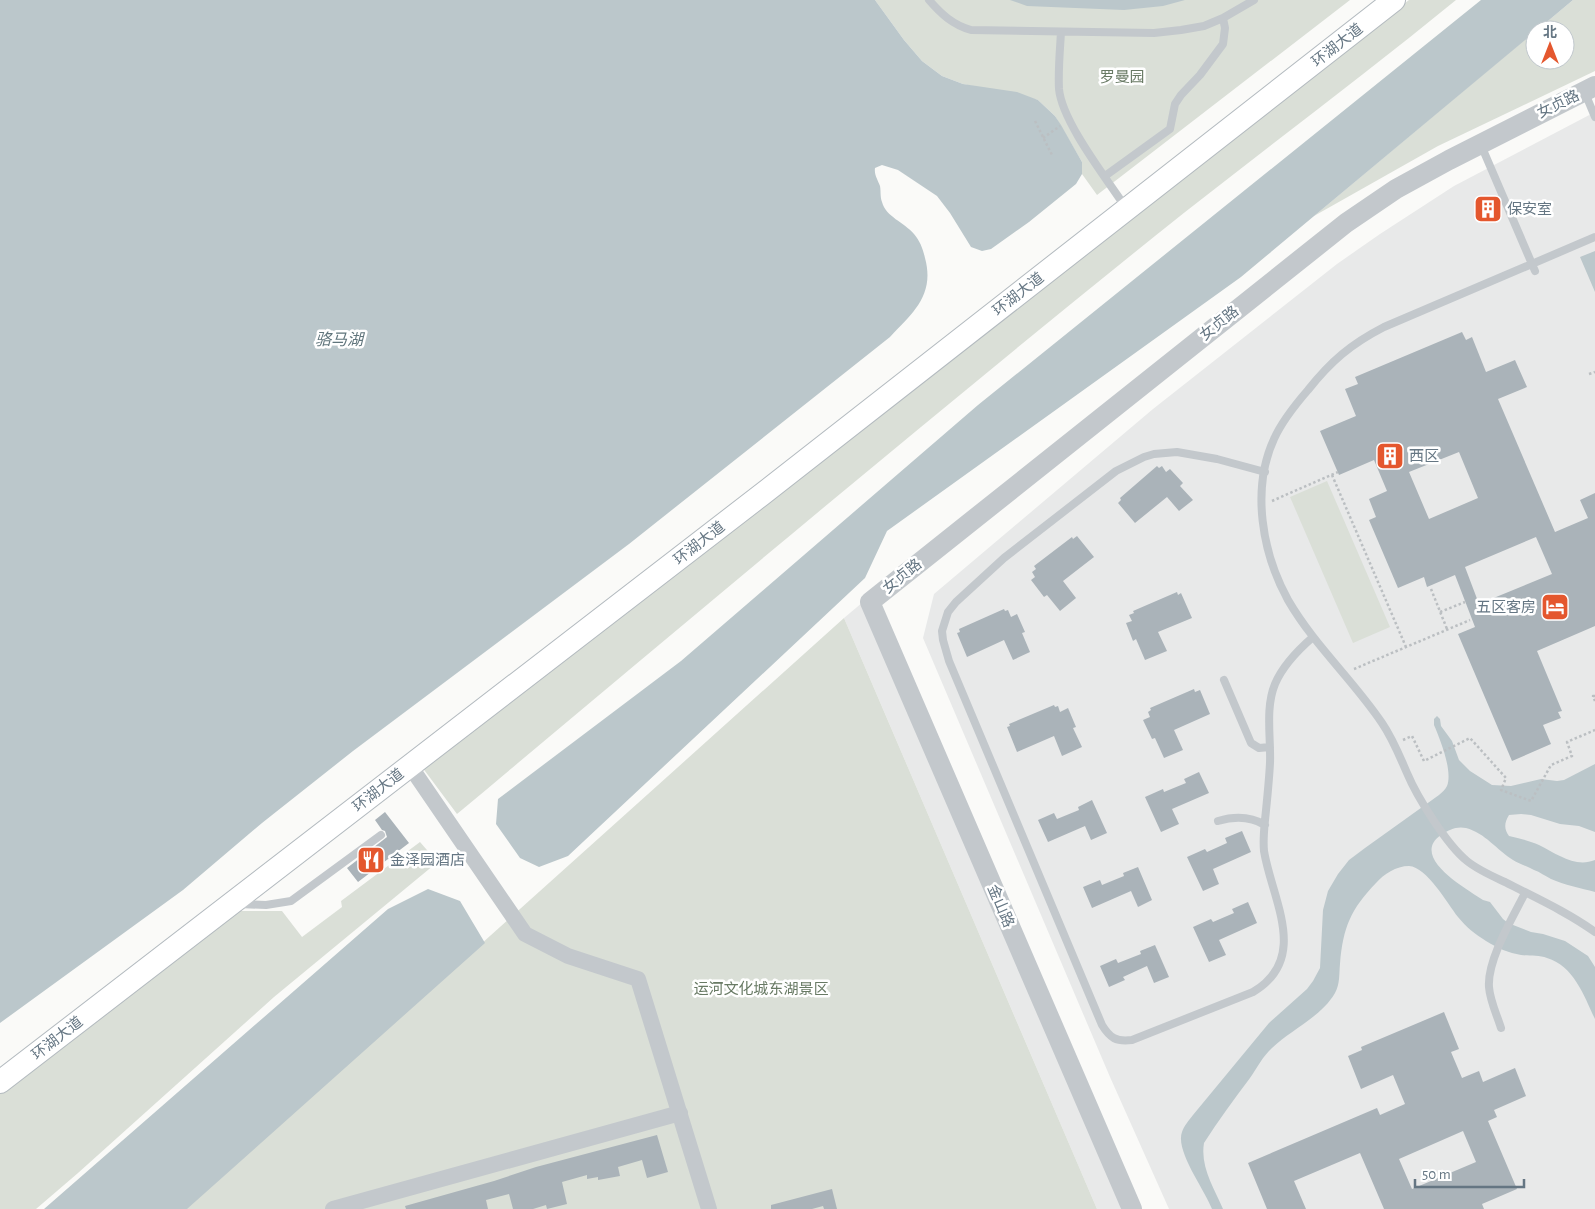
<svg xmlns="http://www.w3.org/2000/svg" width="1595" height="1209" viewBox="0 0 1595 1209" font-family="'Alegreya Sans','Noto Sans SC',sans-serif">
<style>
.built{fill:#e8e9e9}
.green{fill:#dadfd7}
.water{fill:#bbc7cb}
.building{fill:#aab3b9;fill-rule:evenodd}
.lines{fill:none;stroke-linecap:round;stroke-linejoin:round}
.secondary-casing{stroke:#b3babf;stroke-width:24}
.path{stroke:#bbbfc2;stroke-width:2.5;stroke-dasharray:2.5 2.5;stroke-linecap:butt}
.service{stroke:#c3c8cc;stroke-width:8}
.minor{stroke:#c3c8cc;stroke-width:16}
.tertiary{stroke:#c3c8cc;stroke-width:20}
.secondary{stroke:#fff;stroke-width:22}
.labels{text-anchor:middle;stroke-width:5;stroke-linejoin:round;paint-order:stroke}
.street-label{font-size:15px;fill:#657683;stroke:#fff}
.park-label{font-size:15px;fill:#687a64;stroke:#fff}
.poi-label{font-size:15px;fill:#657683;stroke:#fff;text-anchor:start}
.water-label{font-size:16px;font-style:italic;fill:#60757c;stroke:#fff}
</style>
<rect width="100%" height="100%" fill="#fafaf8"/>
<path class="built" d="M1595 112V1209H1169L1110 1077 923 638 934 594 1153 409 1337 264 1380 234 1454 186Z
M863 602 1125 1209H1097L844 618Z"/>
<path class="green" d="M875 0H1350L1097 195 1082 174V162L1055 116 1038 100 963 84 942 76 922 61 904 40Z
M1409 0H1456C1357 81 1255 156 1155 236 920 425 689 620 457 814L422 767Z
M1573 0H1595V71L1438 146 1314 216 1535 31V60H1565V30H1537Z
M1327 481 1390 627 1353 643 1290 497Z
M844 618 1097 1209H186Z
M420 842 433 857 434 865 274 997 78 1173 36 1209H0V1090L236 911H282L302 937 342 907 341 901Z"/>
<path class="water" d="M0 0H875L904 40 922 61 942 76 963 84 1017 92 1038 100 1055 116 1061 125 1082 162V174L1076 184 1029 222 991 249 982 251 971 247 950 213 937 196 898 170 882 165 875 168C874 175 878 180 880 186 881 191 880 197 882 202 886 217 904 222 914 234 920 241 923 249 925 258 935 295 913 313 890 337L629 544 353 751 262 823 183 890 0 1023Z
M1010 0H1185L1163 6 1124 10 1027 6Z
M1481 0H1573L1241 277 887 531 865 578 568 856 539 867 520 858 496 824 498 799 681 661 978 405Z
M1595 251V292L1580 257Z
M1437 716 1440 719 1441 726 1452 741 1459 760 1470 771 1492 785 1511 786 1541 779 1557 781 1564 780 1595 764V832L1579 826 1560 824 1531 815 1521 814 1509 815C1504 823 1504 829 1509 836 1519 838 1530 841 1539 845 1557 854 1575 868 1595 860V892C1581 888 1564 885 1551 879 1545 876 1540 872 1534 870 1527 866 1519 864 1513 860 1497 850 1485 833 1466 828 1456 826 1449 830 1441 835 1409 857 1467 889 1483 900L1490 902 1503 919 1508 923 1531 932 1543 934 1565 941 1588 956 1595 967V1019C1584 996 1574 966 1547 958 1539 955 1529 956 1521 955 1509 953 1497 948 1486 941 1475 934 1466 927 1458 917 1447 903 1427 867 1409 866 1396 866 1384 874 1376 883 1351 909 1343 927 1340 964 1339 974 1340 984 1335 993 1321 1017 1292 1029 1272 1048 1263 1056 1257 1068 1250 1078 1234 1099 1218 1121 1204 1143 1200 1167 1214 1188 1223 1209H1212C1205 1190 1175 1151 1182 1132 1184 1126 1189 1120 1193 1115L1269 1023 1307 989 1313 981 1320 968 1323 910 1328 891 1338 874 1349 860 1365 848 1439 795C1442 792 1445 790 1447 786 1453 771 1440 739 1434 725V719Z
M428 889 460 901 485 943 187 1209H44L388 909Z"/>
<path class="building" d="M1492 198 1499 213 1483 219 1477 205Z
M1462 332 1466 340 1472 337 1486 372 1515 360 1527 387 1498 399 1555 532 1588 518 1580 500 1595 493V626L1537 651 1562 711 1558 712 1561 718 1543 725 1551 744 1512 761 1458 634 1475 627 1455 575 1427 587 1424 577 1398 588 1369 520 1376 517 1369 499 1387 491 1374 460 1339 475 1320 431 1356 416 1345 389 1358 384 1355 377ZM1459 452 1478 498 1429 519 1409 472ZM1536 537 1552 574 1479 604 1465 567Z
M1157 466 1159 468 1162 466 1166 472 1170 469 1183 483 1180 486 1193 500 1179 511 1167 497 1135 523 1118 503 1121 500 1120 498Z
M1077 536 1094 557 1063 581 1076 598 1060 611 1047 595 1044 597 1031 580 1035 577 1032 572 1036 569 1034 566 1072 537 1073 539Z
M1177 592 1178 595 1181 593 1192 618 1158 632 1167 651 1145 660 1136 639 1133 641 1126 623 1132 621 1129 615 1134 613 1133 611Z
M1004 609 1005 611 1008 610 1011 617 1017 614 1025 632 1022 633 1030 652 1013 660 1004 640 967 657 957 633 960 632 959 629Z
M1194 689 1195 692 1200 690 1210 714 1174 730 1183 750 1164 758 1155 738 1152 739 1143 720 1150 717 1148 712 1151 710 1150 708Z
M1054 705 1055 707 1058 706 1060 712 1068 708 1076 727 1073 728 1082 747 1062 756 1054 736 1017 752 1007 727 1010 726 1009 724Z
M1199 772 1209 793 1172 809 1179 824 1161 832 1145 797 1163 789 1164 792 1186 783 1184 779Z
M1092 800 1107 833 1091 840 1085 826 1048 842 1038 820 1054 813 1057 819 1079 810 1078 807Z
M385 812 409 843 358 882 347 868 387 837 385 831 382 830 375 820Z
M1242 831 1251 852 1213 869 1219 884 1203 891 1187 857 1205 849 1207 852 1227 843 1225 838Z
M1138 867 1152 900 1138 907 1131 891 1092 908 1083 887 1100 880 1102 885 1124 876 1123 873Z
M1248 902 1257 923 1219 940 1226 955 1209 962 1193 927 1211 919 1213 922 1234 913 1232 909Z
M1155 945 1169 977 1154 983 1147 966 1123 977 1125 980 1109 987 1100 966 1116 959 1118 963 1141 954 1140 951Z
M1444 1012 1459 1049 1451 1052 1462 1078 1479 1071 1483 1082 1515 1068 1526 1096 1494 1110 1497 1117 1488 1121 1517 1189 1482 1204 1484 1209H1384L1360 1153 1294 1181 1306 1209H1267L1248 1163 1377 1108 1380 1115 1405 1104 1393 1075 1361 1089 1348 1056 1362 1050 1361 1047ZM1463 1131 1476 1162 1412 1189 1399 1159Z
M657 1135 668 1172 647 1178 642 1160 618 1167 620 1176 598 1180V1177L587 1179V1175L562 1182 567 1204 547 1209 546 1205 533 1209H513L509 1194 486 1200 488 1209H406L405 1206 494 1181 536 1167Z
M832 1189 837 1209H824L823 1206 812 1209H771V1205Z"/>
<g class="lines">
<defs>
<path id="secondary" d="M0 1082 760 496 1394 0"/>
</defs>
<use href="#secondary" class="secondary-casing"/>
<path class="path" d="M1035 121 1052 155
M1043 138 1060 126
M1589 374 1595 372
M1332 475 1406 647
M1272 501 1338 472
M1431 589 1447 629
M1440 612 1465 602
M1354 669 1470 620
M1595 696H1593L1595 701
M1403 740 1412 736 1424 761 1470 738 1506 778 1501 790 1531 801 1551 765 1572 756 1567 742 1595 730"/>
<path class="service" d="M929 0C941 14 953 25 971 30L1154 33 1181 30 1204 26 1223 18 1254 0
M1061 32C1060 50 1058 70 1059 89 1062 122 1107 179 1126 208
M1585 93 1595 117
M1481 145 1535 271
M1105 176 1170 129 1175 104 1181 95 1200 75 1223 44 1225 28 1223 18
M1595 237 1384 327C1351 344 1331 361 1308 390 1295 405 1282 421 1274 439 1251 489 1262 553 1288 600 1314 645 1353 680 1382 723 1393 739 1399 755 1407 773 1417 797 1447 845 1467 861 1478 870 1492 876 1505 882 1536 898 1567 912 1595 932
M1265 472 1217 459 1177 452 1154 454 1144 457 1116 471 1004 558 956 602 948 612 942 631 943 640 949 661 1102 1025C1110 1038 1116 1042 1132 1040L1253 992C1310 958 1272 900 1264 851 1263 841 1264 830 1265 820 1267 801 1269 782 1270 763 1271 738 1265 708 1275 684 1283 665 1298 650 1313 637
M1224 680 1251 743 1259 748 1270 747
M1218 821C1235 816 1250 816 1265 825
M239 904 266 905 291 901 381 835
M1501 1028C1497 1015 1490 1001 1489 987 1487 960 1513 917 1525 893"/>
<path class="minor" d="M410 766 525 934 568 956 638 979 709 1209
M333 1209 680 1113"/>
<path class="tertiary" d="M1132 1209 870 602 1346 223 1396 189 1449 160 1595 86"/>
<use href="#secondary" class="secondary"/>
</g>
<defs>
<symbol id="building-square" viewBox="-11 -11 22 22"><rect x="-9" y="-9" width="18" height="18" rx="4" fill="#e4572e" stroke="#fff"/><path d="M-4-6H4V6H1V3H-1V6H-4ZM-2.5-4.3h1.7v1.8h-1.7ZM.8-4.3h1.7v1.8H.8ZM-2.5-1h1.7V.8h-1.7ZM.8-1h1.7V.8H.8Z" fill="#fff"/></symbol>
<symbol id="hotel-square" viewBox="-11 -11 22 22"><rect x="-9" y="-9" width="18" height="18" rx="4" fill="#e4572e" stroke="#fff"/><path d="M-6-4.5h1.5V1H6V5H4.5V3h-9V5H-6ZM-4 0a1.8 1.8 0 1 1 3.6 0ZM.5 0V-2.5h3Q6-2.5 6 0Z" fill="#fff"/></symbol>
<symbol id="restaurant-square" viewBox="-11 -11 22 22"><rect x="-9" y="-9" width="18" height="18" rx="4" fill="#e4572e" stroke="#fff"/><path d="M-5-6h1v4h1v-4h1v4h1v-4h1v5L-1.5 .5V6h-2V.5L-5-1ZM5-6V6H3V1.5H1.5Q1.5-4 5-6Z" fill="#fff"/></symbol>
</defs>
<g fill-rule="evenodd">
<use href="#building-square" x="1472" y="193" width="32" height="32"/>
<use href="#building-square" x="1374" y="440" width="32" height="32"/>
<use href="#hotel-square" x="1539" y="591" width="32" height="32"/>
<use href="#restaurant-square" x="355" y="844" width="32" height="32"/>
</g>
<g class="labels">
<g class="street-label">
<text transform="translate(1337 45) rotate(-38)" y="5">环湖大道</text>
<text transform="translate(1558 104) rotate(-26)" y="5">女贞路</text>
<text transform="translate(1018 294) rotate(-38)" y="5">环湖大道</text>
<text transform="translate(1219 323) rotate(-39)" y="5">女贞路</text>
<text transform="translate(699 543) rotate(-38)" y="5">环湖大道</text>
<text transform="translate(902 576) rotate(-39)" y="5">女贞路</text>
<text transform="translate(378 790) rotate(-38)" y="5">环湖大道</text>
<text transform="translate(1001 906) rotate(67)" y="5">金山路</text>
<text transform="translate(57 1038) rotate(-38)" y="5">环湖大道</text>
</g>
<g class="park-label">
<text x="1122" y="82">罗曼园</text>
<text x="761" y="994">运河文化城东湖景区</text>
</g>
<g class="poi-label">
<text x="1507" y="214">保安室</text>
<text x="1409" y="461">西区</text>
<text x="1536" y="612" text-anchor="end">五区客房</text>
<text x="390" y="865">金泽园酒店</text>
</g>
<g class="water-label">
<text x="339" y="345">骆马湖</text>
</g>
</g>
<g transform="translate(1550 45)"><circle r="24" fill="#ffffff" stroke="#c1c8cd"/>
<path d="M0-4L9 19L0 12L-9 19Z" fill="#e4572e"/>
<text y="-8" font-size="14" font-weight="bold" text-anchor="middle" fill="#657683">北</text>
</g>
<path d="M1415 1179v8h109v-8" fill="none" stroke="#657683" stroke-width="2.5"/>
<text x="1422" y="1179" font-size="15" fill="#657683" stroke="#ffffff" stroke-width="4" paint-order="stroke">50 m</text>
</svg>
